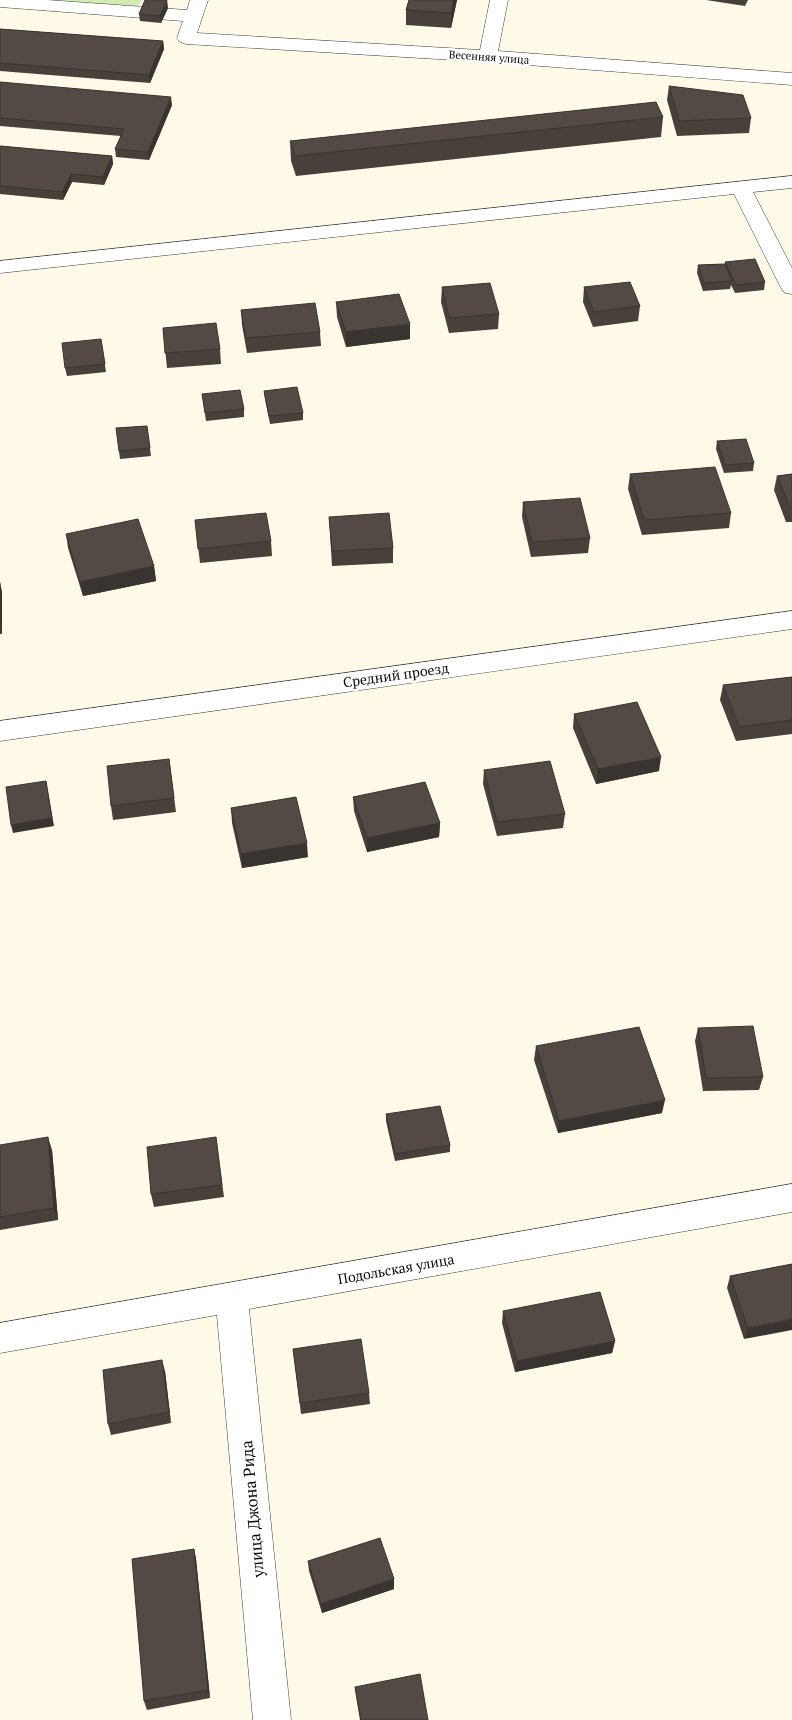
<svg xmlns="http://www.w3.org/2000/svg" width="792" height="1720" viewBox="0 0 792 1720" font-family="'PT Serif',serif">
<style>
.green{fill:#d1ecae}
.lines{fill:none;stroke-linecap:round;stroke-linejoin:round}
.minor-casing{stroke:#3d3d3d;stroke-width:1}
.minor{fill:#fff;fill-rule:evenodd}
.wall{fill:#47403b}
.shaded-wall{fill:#3a3430}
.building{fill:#534a45;stroke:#3a3430}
.labels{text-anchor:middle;stroke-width:5;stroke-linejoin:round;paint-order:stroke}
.far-street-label{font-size:11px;fill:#0a0a0a;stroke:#fff}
.street-label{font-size:14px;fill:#0a0a0a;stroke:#fff}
.near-street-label{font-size:16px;fill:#0a0a0a;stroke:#fff}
</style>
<rect width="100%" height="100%" fill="#fff9e7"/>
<path class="green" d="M53 0H142L138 6Z"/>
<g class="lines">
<defs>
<path id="minor" d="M0 0H47L187 10 190 0H208L197 33 480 50 490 0H508L498 51 792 73V85L488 62 186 44 180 42 177 38 183 21 0 7Z
M792 176V188L753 192 792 268V294L785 293 781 288 734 194 0 273V261Z
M792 611V629L0 741V721Z
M792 1184V1212L249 1309 291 1720H253L217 1315 0 1353V1323Z"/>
</defs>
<use href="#minor" class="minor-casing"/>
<use href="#minor" class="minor"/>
</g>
<path class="wall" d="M409 0H457L451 28 406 25V10Z
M706 0H748L745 6Z
M168 8 161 23 140 21 139 14Z
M0 29 163 41 164 49 150 83 0 71Z
M0 82 172 105 149 160 116 157 115 149 121 136 0 126Z
M669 86 751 118 749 133 677 136 667 100Z
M663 117 661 137 296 176 291 161 290 141Z
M0 146 112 156 113 164 104 185 72 182 63 200 0 194Z
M725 262 765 282 764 290 735 293 731 285 730 289 703 291 697 273 698 265 725 264Z
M442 287 499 314 498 329 449 333 441 302Z
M584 287 640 306 638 321 593 327 583 302Z
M336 302 410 339 346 347 337 317Z
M241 310 320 332 321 346 247 353 242 325Z
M163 328 220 349 221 364 167 368Z
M101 339 106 372 67 376 65 368Z
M264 391 303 413V420L270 424 265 399Z
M202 394 244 409V417L206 421Z
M147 426 151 456 120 459 116 428Z
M717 441 754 463 753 471 724 473 716 449Z
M630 474 731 513 729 528 642 535 628 489Z
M792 474V522H786L774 490 777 476Z
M523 502 590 538 588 553 531 557 522 517Z
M329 517 393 548V563L332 566Z
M195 520 271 541 272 556 200 563Z
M66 534 154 566 156 581 83 596 68 548Z
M0 582 2 593V634H0Z
M792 677V734L736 741 720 700 723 685Z
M574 714 659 771 596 784 573 728Z
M169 759 176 812 113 820 111 806Z
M484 770 565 814 563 828 497 836 483 784Z
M353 797 440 823 439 837 367 852 354 811Z
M231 808 308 857 242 868 232 823Z
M698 1028 763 1077 759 1090 703 1091 695 1041Z
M536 1046 662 1113 558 1133 534 1060Z
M386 1114 450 1145V1152L395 1161 386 1121Z
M216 1137 224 1197 154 1207 151 1194Z
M0 1145 52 1150 58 1220 0 1230Z
M792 1264 744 1339 727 1288 730 1276Z
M503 1311 615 1341 612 1353 515 1372 502 1323Z
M293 1349 369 1393 370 1404 301 1414Z
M165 1371 171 1423 111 1435 108 1424Z
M194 1549 196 1559 210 1698 147 1710 144 1701Z
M308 1561 394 1579V1589L322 1613 309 1571Z
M355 1687 428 1720H360L356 1696Z"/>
<path class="shaded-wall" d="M167 0 168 8 161 23 160 16Z
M454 0H457L451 28V13Z
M163 41 164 49 150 83 149 75Z
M171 97 172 105 149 160 148 152Z
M112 156 113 164 104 185 103 177Z
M71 174 72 182 63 200 62 192Z
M410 324V339L346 347V332Z
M154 566 156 581 83 596 80 582Z
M0 582 2 593V634L0 624Z
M661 757 659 771 596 784 598 769Z
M46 781 54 826 13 833 11 825Z
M440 823 439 837 367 852V838Z
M307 843 308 857 242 868 241 854Z
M665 1100 662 1113 558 1133 559 1121Z
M48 1137 52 1150 58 1220 54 1208Z
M792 1319V1330L744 1339 748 1328Z
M615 1341 612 1353 515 1372 517 1361Z
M162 1360 165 1371 171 1423 169 1412Z
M194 1549 196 1559 210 1698 208 1690Z
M394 1579V1589L322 1613 321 1604Z"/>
<path class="building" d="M145 0H167L160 16 139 14Z
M409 0H454L451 13 406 10Z
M0 29 163 41 149 75 0 63Z
M0 82 171 97 148 152 115 149 124 129 0 118Z
M669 86 743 95 751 118 679 121Z
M656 102 663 117 295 156 290 141Z
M0 146 112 156 103 177 71 174 62 192 0 186Z
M755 259 765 282 736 285 725 262Z
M725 264 732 281 704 283 698 265Z
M630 282 640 306 594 312 584 287Z
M490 283 499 314 449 318 442 287Z
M399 294 410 324 346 332 336 302Z
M315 303 320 332 246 338 241 310Z
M216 323 220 349 165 353 163 328Z
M101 339 105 364 65 368 62 343Z
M297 387 303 413 269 416 264 391Z
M240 390 244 409 205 413 202 394Z
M147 426 150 448 119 451 116 428Z
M746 439 754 463 725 465 717 441Z
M715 467 731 513 644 520 630 474Z
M792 474V507H790L777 476Z
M580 498 590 538 532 542 523 502Z
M266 513 271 541 198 549 195 520Z
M389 513 393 548 332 551 329 517Z
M138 519 154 566 80 582 66 534Z
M792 677V720L739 727 723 685Z
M637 702 661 757 598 769 574 714Z
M169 759 174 798 111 806 107 766Z
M550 761 565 814 497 822 484 770Z
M46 781 52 818 11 825 6 787Z
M425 782 440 823 367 838 353 797Z
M296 797 307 843 241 854 231 808Z
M753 1026 763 1077 706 1078 698 1028Z
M639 1027 665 1100 559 1121 536 1046Z
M440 1106 450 1145 395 1154 386 1114Z
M48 1137 54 1208 0 1217V1145Z
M216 1137 222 1185 151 1194 147 1147Z
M792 1264V1319L748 1328 730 1276Z
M600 1292 615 1341 517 1361 503 1311Z
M361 1339 369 1393 300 1403 293 1349Z
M162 1360 169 1412 108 1424 103 1370Z
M380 1538 394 1579 321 1604 308 1561Z
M194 1549 208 1690 144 1701 132 1559Z
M420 1674 428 1720H361L355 1687Z"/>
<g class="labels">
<g class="far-street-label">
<text transform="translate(489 57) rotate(4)" y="4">Весенняя улица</text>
</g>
<g class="street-label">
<text transform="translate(396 675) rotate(-8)" y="5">Средний проезд</text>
<text transform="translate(396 1269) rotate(-10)" y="5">Подольская улица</text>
</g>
<g class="near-street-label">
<text transform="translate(252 1509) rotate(-95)" y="6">улица Джона Рида</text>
</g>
</g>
</svg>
